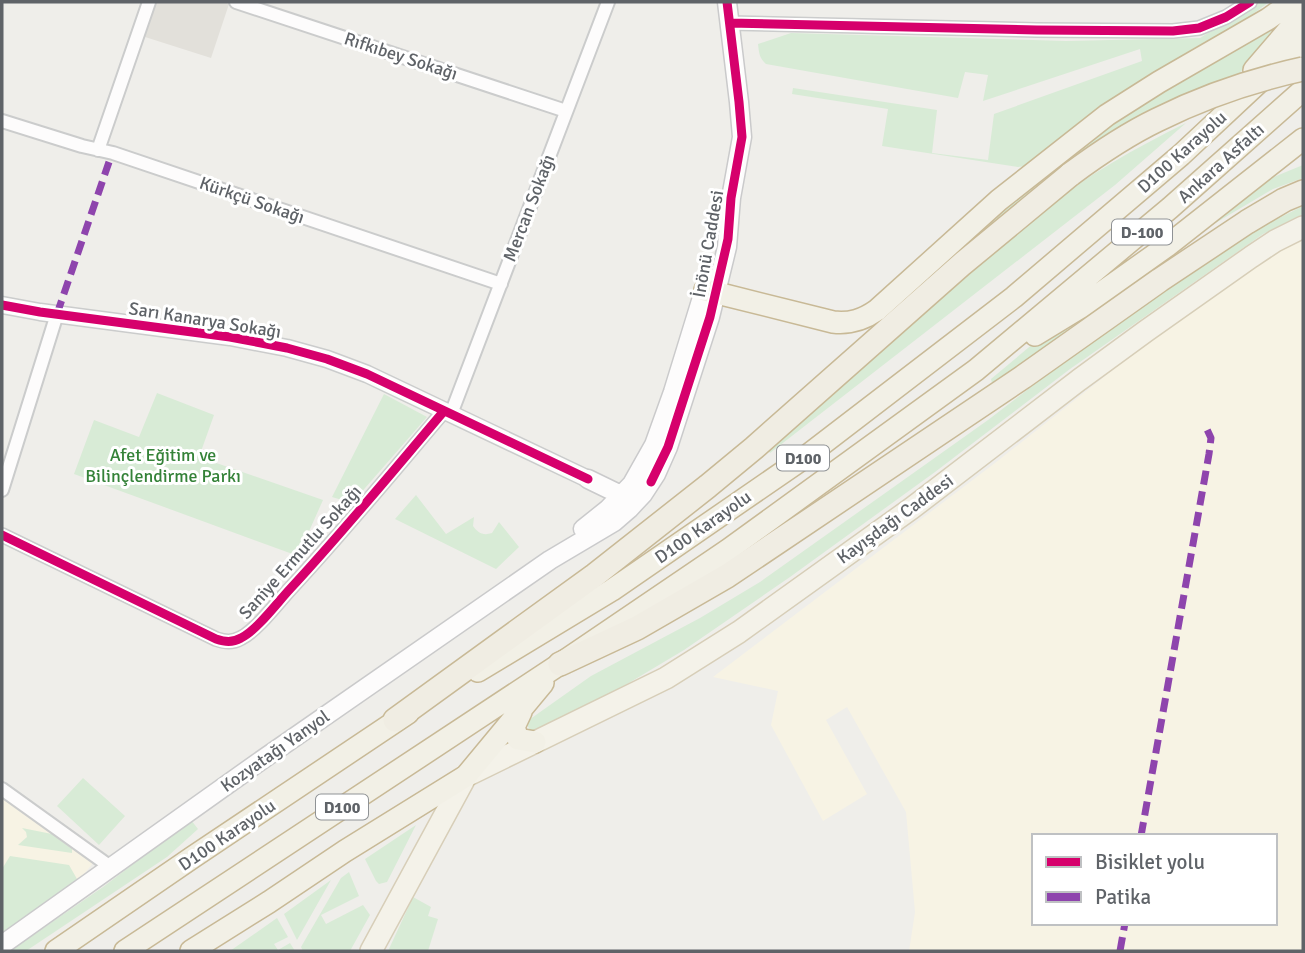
<svg xmlns="http://www.w3.org/2000/svg" width="1305" height="953" viewBox="0 0 1305 953" font-family="Signika,sans-serif">
<style>
.commercial{fill:#f7f3e4;fill-rule:evenodd}
.education{fill:#e2e0da}
.green{fill:#d8ebd6}
.lines{fill:none;stroke-linecap:round;stroke-linejoin:round}
.minor-casing{stroke:#cbcccc;stroke-width:16}
.tertiary-casing{stroke:#cbcccc;stroke-width:19}
.secondary-casing{stroke:#cacacb;stroke-width:21}
.primary-casing{stroke:#d7ceb8;stroke-width:24}
.trunk-casing{stroke:#c8b996;stroke-width:24}
.motorway-casing{stroke:#c8b996;stroke-width:26}
.minor{stroke:#fdfcfc;stroke-width:12}
.tertiary{stroke:#fdfcfc;stroke-width:16}
.secondary{stroke:#fdfcfc;stroke-width:18}
.primary{stroke:#f4f2e9;stroke-width:21}
.trunk{stroke:#f2f0e6;stroke-width:21}
.motorway{stroke:#f0ede3;stroke-width:23}
.motorway-bridge-casing{stroke:#c8b996;stroke-width:26;stroke-linecap:butt}
.motorway-bridge{stroke:#f0ede3;stroke-width:23}
.quiet{stroke:#8e44ad;stroke-width:7;stroke-dasharray:14 7;stroke-linecap:butt}
.cycleway-casing{stroke:#fff;stroke-width:13}
.cycleway{stroke:#d6006c;stroke-width:9}
.labels{text-anchor:middle;stroke-width:6;stroke-linejoin:round;paint-order:stroke}
.shield{fill:#fff;stroke:#8f9295;stroke-width:2}
.shield-label{font-size:16px;font-weight:bold;fill:#5f6368}
.street-label{font-size:18px;fill:#5f6368;stroke:#fff}
.park-label{font-size:18px;fill:#348238;stroke:#fff}
</style>
<rect width="100%" height="100%" fill="#efeeea"/>
<path class="commercial" d="M1303 236V951H909L915 912 906 812 847 707 826 720 867 794 823 821 771 725 778 691 713 677 995 463 1223 283ZM1034 836H1275V923H1034Z
M2 791 97 858 77 883 2 935Z"/>
<path class="education" d="M155 2H224L229 4 211 58 142 36Z"/>
<path class="green" d="M1254 2H1269L1241 23 1194 48 1103 105 1025 166 1018 167 882 146 888 109 792 94 793 88 937 110 932 153 988 160 994 114 1142 61 1140 49 983 101 988 75 965 72 958 98 766 64C759 58 759 52 758 44L791 33 1066 41 1200 38 1237 15Z
M1277 24 1233 82 1010 211 943 265 901 302 969 234 1124 111Z
M1186 123 1115 185 770 453 768 450 1042 211C1086 176 1135 148 1186 123Z
M1303 165V178L1273 189 1202 231 1266 180Z
M1303 206V214L1263 234 1070 369 935 472 790 577 684 650 612 693 532 735 526 722 591 676 700 618 760 582 988 420 1073 355 1216 255 1261 227Z
M1089 313 1090 314 995 382 992 383 991 379 1040 338Z
M157 393 214 415 199 457 323 500 298 556 74 474 94 420 139 437Z
M384 394 427 417 352 503 332 497Z
M416 495 446 534 474 517 473 526C478 533 483 536 492 533L499 522 519 547 496 569 395 519Z
M83 778 125 816 99 845 57 806Z
M191 820 198 829 167 857 26 951H10L103 887Z
M416 825 387 882 379 884 376 881 365 859Z
M22 828 52 834 72 849V853L18 845 27 837 26 832Z
M10 856 69 865 77 879V883L2 935V869Z
M349 872 359 896 321 915 326 924 363 905 370 915 350 951H303L301 947 341 878Z
M331 880 297 940 284 914Z
M413 897 431 907 428 916 438 919 428 951H388Z
M277 918 288 937 274 944 278 950 290 943 295 951H230Z"/>
<g class="lines">
<defs>
<path id="minor" d="M236 2 566 111
M730 23 1037 30 1173 31 1199 28 1226 17 1250 2
M2 121 82 146 113 153 501 284
M98 150 149 2
M451 414 608 2
M2 490 57 314
M2 535 216 639C225 642 232 643 241 638 257 630 277 603 290 589 343 532 393 471 444 411
M2 789 112 868"/>
<path id="tertiary" d="M2 305 40 312 230 337 287 348 327 359 367 374 588 479"/>
<path id="secondary" d="M588 479 623 496H632
M583 529 608 509 632 484 654 445 673 392 708 278
M2 945 256 764 550 560 614 522 629 509 643 494 656 474 668 447 710 317 727 247 731 198 742 137 739 102 727 2"/>
<path id="primary" d="M371 951 466 776 666 678 739 632 912 508 1079 380 1146 331 1251 257 1275 241 1303 227"/>
<path id="trunk" d="M1254 70 1303 13
M705 290 833 322C850 324 863 320 877 310L999 200 1107 115 1159 82 1268 19 1292 2
M1035 335 1081 307 1167 246 1303 139
M478 671 612 590 808 455 1014 297 1181 155 1303 41
M521 712 514 727 518 739 535 742
M56 951 193 857 408 713
M125 951 560 664 728 550 976 370 1170 208 1303 90
M191 951 269 902 345 851 466 776 543 683"/>
<path id="motorway" d="M560 664 637 628 727 576 1023 377 1160 280 1247 222 1284 200 1303 192
M395 720 595 575 708 486 754 448 961 265 1071 174"/>
</defs>
<use href="#minor" class="minor-casing"/>
<use href="#tertiary" class="tertiary-casing"/>
<use href="#secondary" class="secondary-casing"/>
<use href="#primary" class="primary-casing"/>
<use href="#trunk" class="trunk-casing"/>
<use href="#motorway" class="motorway-casing"/>
<use href="#minor" class="minor"/>
<use href="#tertiary" class="tertiary"/>
<use href="#secondary" class="secondary"/>
<use href="#primary" class="primary"/>
<use href="#trunk" class="trunk"/>
<use href="#motorway" class="motorway"/>
<defs>
<path id="motorway-bridge" d="M1071 174C1098 154 1126 135 1157 120 1203 97 1253 80 1303 69"/>
</defs>
<use href="#motorway-bridge" class="motorway-bridge-casing"/>
<use href="#motorway-bridge" class="motorway-bridge"/>
<path class="quiet" d="M57 314 109 162
M1141 836 1209 454 1211 438 1205 425
M1120 951 1125 923"/>
<defs>
<path id="cycleway" d="M730 23 1037 30 1173 31 1199 28 1226 17 1250 2
M2 305 40 312 230 337 287 348 327 359 367 374 588 479
M651 482 668 447 710 317 728 239 731 198 742 137 739 102 727 2
M2 535 216 639C225 642 232 643 241 638 257 630 277 603 290 589 343 532 393 471 444 411"/>
</defs>
<use href="#cycleway" class="cycleway-casing"/>
<use href="#cycleway" class="cycleway"/>
</g>
<g class="labels">
<g class="shield">
<rect x="1112" y="219.5" width="60" height="25" rx="5"/>
<rect x="777" y="445.5" width="52" height="25" rx="5"/>
<rect x="316" y="794.5" width="52" height="25" rx="5"/>
</g>
<g class="shield-label">
<text x="1142" y="238">D-100</text>
<text x="803" y="464">D100</text>
<text x="342" y="813">D100</text>
</g>
<g class="street-label">
<text transform="translate(401 56) rotate(18)" y="6">Rıfkıbey Sokağı</text>
<text transform="translate(1182 152) rotate(-42)" y="6">D100 Karayolu</text>
<text transform="translate(1221 163) rotate(-42)" y="6">Ankara Asfaltı</text>
<text transform="translate(252 200) rotate(19)" y="6">Kürkçü Sokağı</text>
<text transform="translate(529 208) rotate(-69)" y="6">Mercan Sokağı</text>
<text transform="translate(708 244) rotate(-80)" y="6">İnönü Caddesi</text>
<text transform="translate(205 320) rotate(9)" y="6">Sarı Kanarya Sokağı</text>
<text transform="translate(895 519) rotate(-36)" y="6">Kayışdağı Caddesi</text>
<text transform="translate(703 527) rotate(-35)" y="6">D100 Karayolu</text>
<text transform="translate(300 552) rotate(-48)" y="6">Saniye Ermutlu Sokağı</text>
<text transform="translate(275 751) rotate(-35)" y="6">Kozyatağı Yanyol</text>
<text transform="translate(227 835) rotate(-34)" y="6">D100 Karayolu</text>
</g>
<g class="park-label">
<text x="163" y="461">Afet Eğitim ve<tspan x="163" dy="21">Bilinçlendirme Parkı</tspan></text>
</g>
</g>
<rect width="1305" height="953" fill="none" stroke="#5f6368" stroke-width="7"/>
<rect x="1032" y="834" width="245" height="91" fill="#ffffff" stroke="#bfc1c3" stroke-width="2"/>
<rect x="1046" y="857" width="35" height="10" fill="#d6006c" stroke="#bfc1c3" stroke-width="2"/>
<text x="1095" y="869" font-size="21" fill="#5f6368">Bisiklet yolu</text>
<rect x="1046" y="892" width="35" height="10" fill="#8e44ad" stroke="#bfc1c3" stroke-width="2"/>
<text x="1095" y="904" font-size="21" fill="#5f6368">Patika</text>
</svg>
